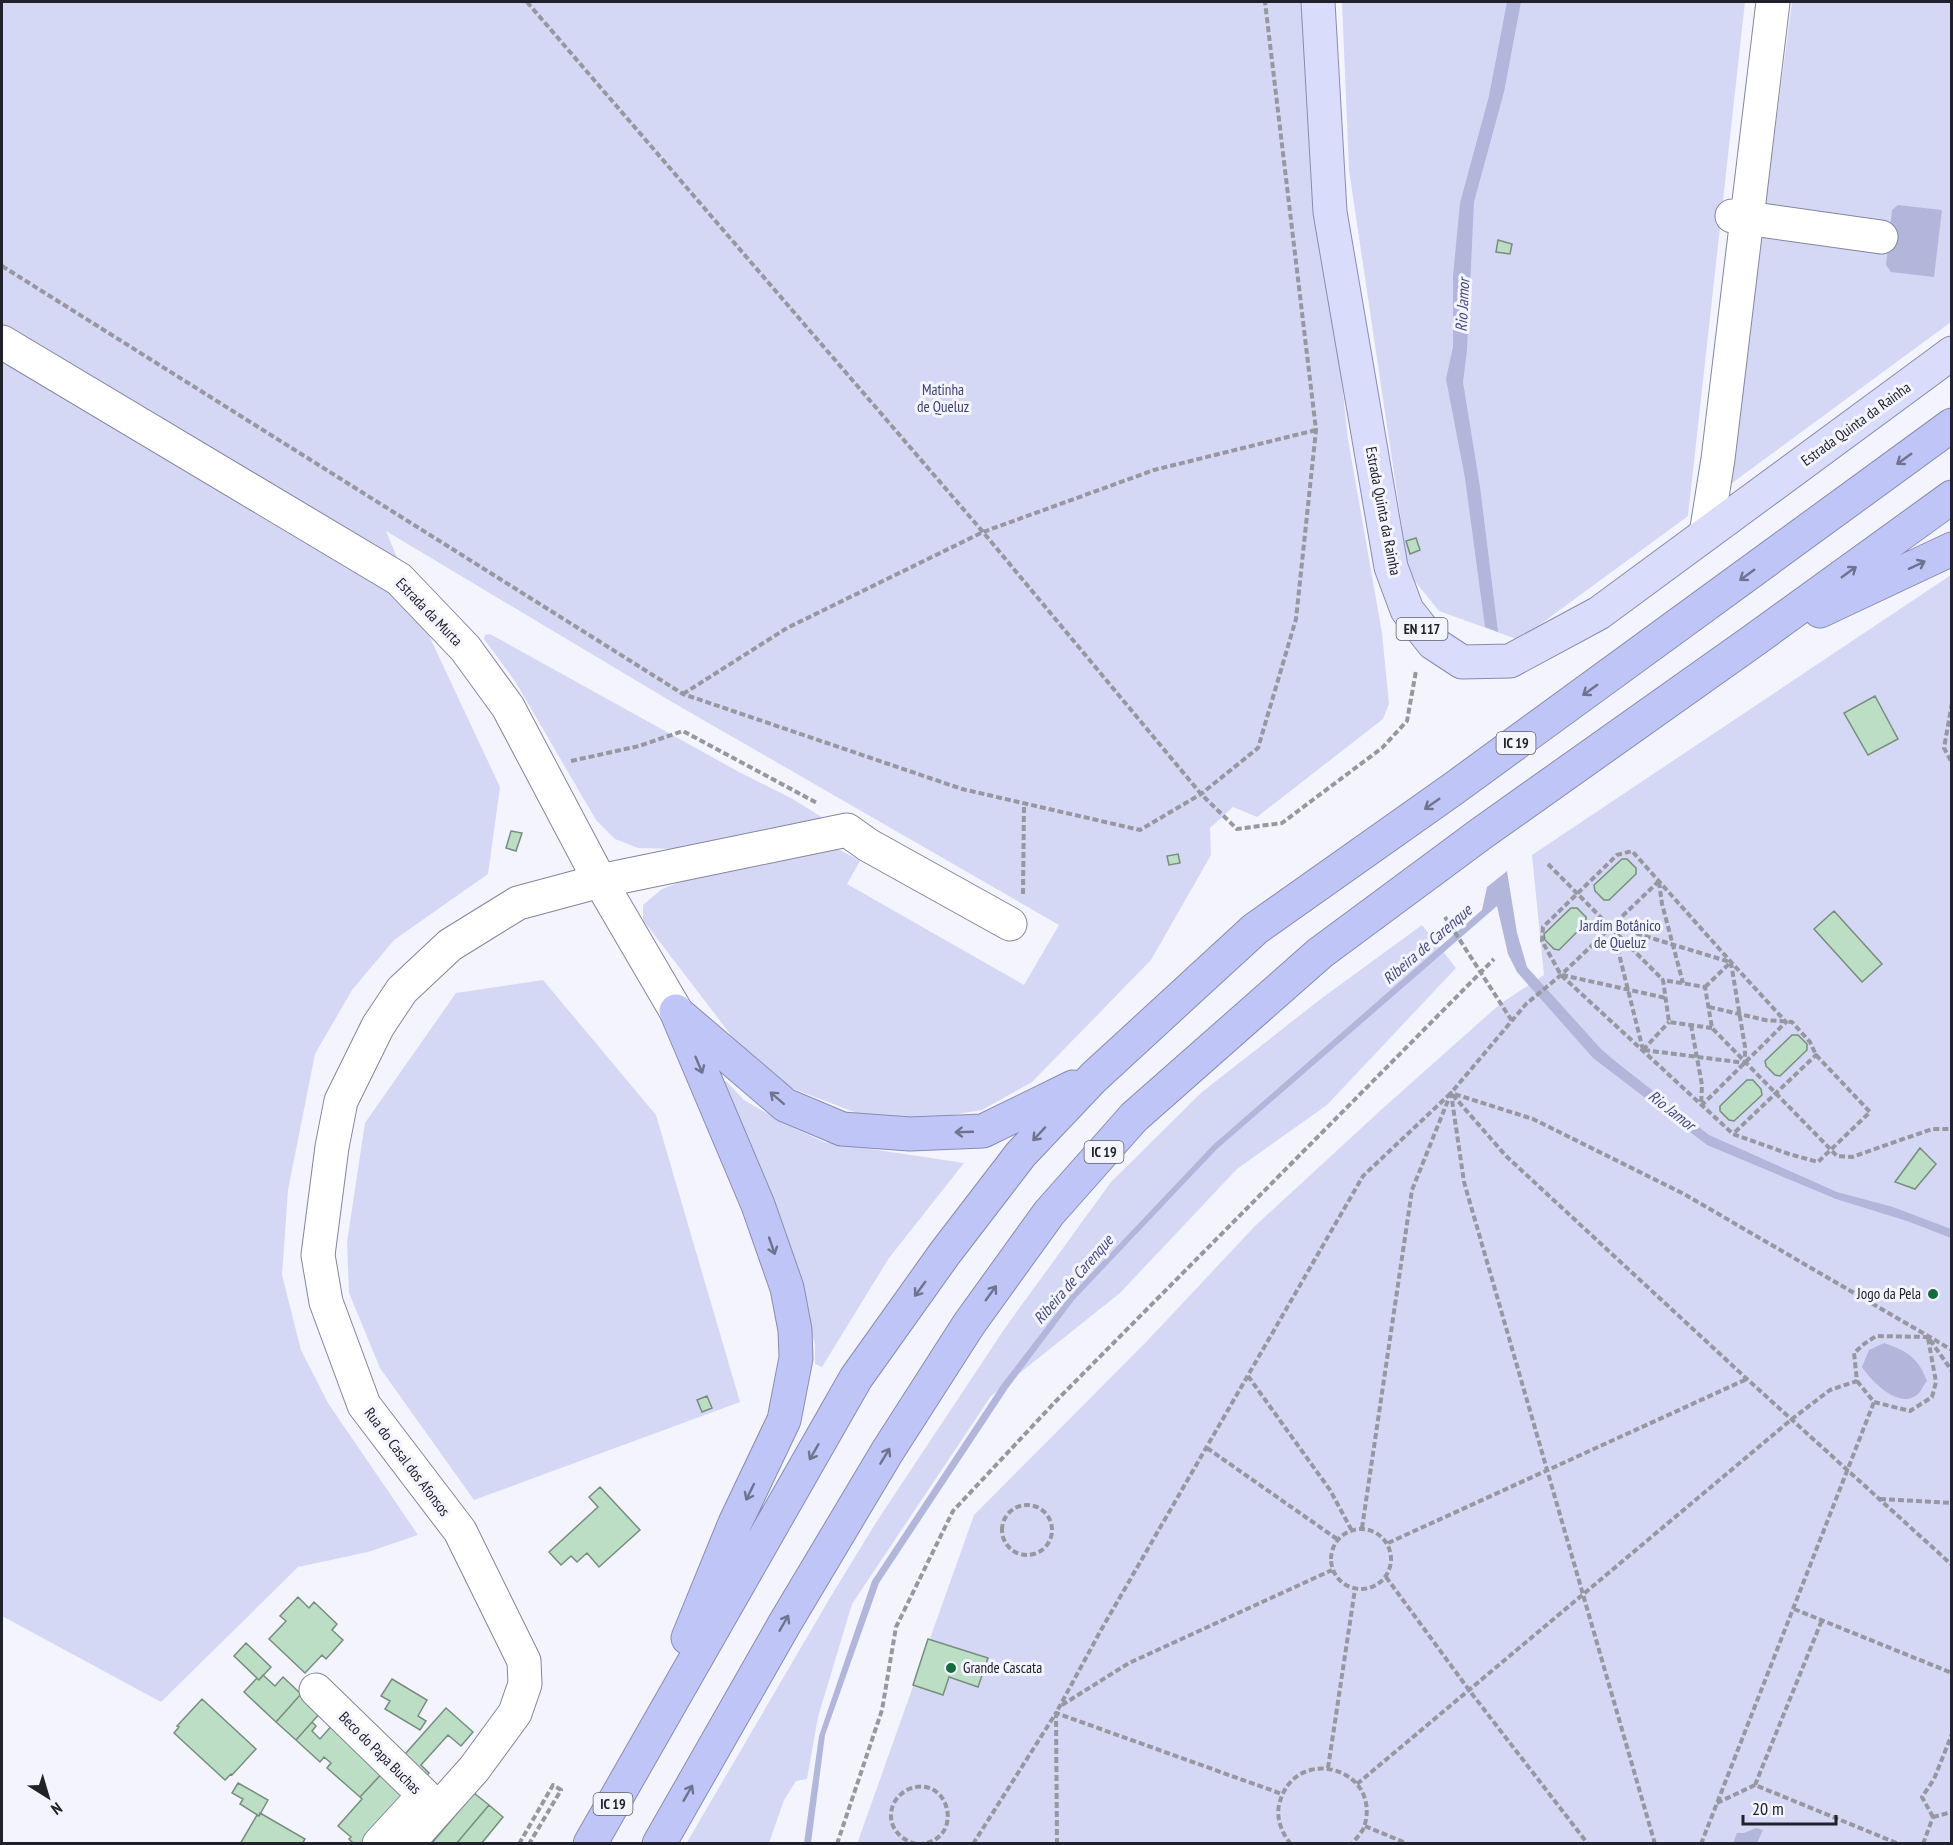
<svg xmlns="http://www.w3.org/2000/svg" width="1953" height="1845" viewBox="0 0 1953 1845" font-family="'PT Sans Narrow',sans-serif">
<style>
.green{fill:#d5d8f5}
.water{fill:#b2b6da}
.building{fill:#bbdec5;stroke:#788d7e;stroke-width:1.5}
.lines{fill:none;stroke-linecap:round;stroke-linejoin:round}
.minor-casing{stroke:#83869c;stroke-width:35}
.major-casing{stroke:#888caf;stroke-width:35}
.highway-casing{stroke:#888caf;stroke-width:35}
.path{stroke:#9697a0;stroke-width:4;stroke-dasharray:6 3;stroke-linecap:butt}
.minor{stroke:#fff;stroke-width:33}
.major{stroke:#d9dcfa;stroke-width:33}
.highway{stroke:#c0c5f7;stroke-width:33}
.oneway{stroke:#707390}
.poi-dot{fill:#146b3d;stroke:#f3f4fe;stroke-width:2}
.labels{text-anchor:middle;stroke-width:6;stroke-linejoin:round;paint-order:stroke}
.shield{fill:#f3f4fe;stroke:#5f606a;stroke-width:1.5}
.shield-label{font-size:14px;font-weight:bold;fill:#20212a}
.park-label{font-size:15px;fill:#3d3f6f;stroke:#f3f4fe}
.street-label{font-size:15px;fill:#20212a;stroke:#f3f4fe}
.poi-label{font-size:15px;fill:#20212a;stroke:#f3f4fe;text-anchor:end}
.water-label{font-size:16px;font-style:italic;fill:#484b7c;stroke:#f3f4fe}
</style>
<rect width="100%" height="100%" fill="#f3f4fe"/>
<path class="green" d="M2 2H1301L1348 439 1382 633 1389 704 1383 719 1257 817 1233 807 1210 828 1211 855 1151 960 1032 1082 982 1110 933 1118 862 1115 786 1086 753 1064 643 920V905L662 889 718 867 806 850H840L860 861 847 884 1024 985 1059 925 672 702 386 531 432 642 500 787 488 874 394 940 352 990 315 1054 288 1190 282 1275 301 1350 328 1403 418 1535 368 1552 298 1567 161 1702 2 1616Z
M1342 2H1745L1688 516 1519 640 1439 611 1409 574 1349 170Z
M1792 2H1951V322L1728 486Z
M1951 575V1843L857 1844 974 1515 1149 1339 1255 1226 1382 1109 1500 1004 1544 975 1532 855Z
M490 634 739 772 791 798 828 821 675 849 638 848 615 839 596 820 515 681 484 639 485 635Z
M1422 925 1456 968 1327 1105 1237 1169 1120 1293 991 1396 852 1604 818 1717 807 1779 796 1781 784 1800 769 1843 686 1844 834 1591 877 1521 1005 1328 1111 1182 1202 1092 1322 998Z
M543 980 656 1115 740 1402 474 1500 380 1368 349 1293 347 1242 365 1123 456 993Z
M726 1081 744 1100 785 1124 824 1142 964 1163 889 1258 822 1367 815 1364V1344L778 1221 717 1085Z"/>
<path class="water" d="M1507 2H1521L1504 92 1474 202 1467 350 1463 382 1480 487 1498 632 1485 627 1465 478 1446 379 1453 347V276L1460 203 1489 96Z
M1898 205 1942 210 1934 277 1891 272 1886 265 1892 210Z
M1507 871 1517 933 1527 967 1601 1049 1615 1061 1709 1135 1837 1192 1893 1207 1951 1229V1238L1907 1221 1836 1199 1707 1145 1593 1058 1517 972 1508 954 1497 906 1217 1149 1074 1300 1008 1388 879 1583 825 1735 811 1843H804L819 1736 872 1581 1002 1384 1069 1297 1213 1145 1482 910 1487 887Z
M1884 1343C1907 1351 1918 1357 1927 1381 1924 1384 1922 1390 1919 1393 1901 1412 1871 1381 1862 1367L1869 1350Z
M1756 1828 1763 1830 1757 1843H1733L1737 1833H1744Z"/>
<path class="building" d="M1498 240 1512 244 1510 254 1496 252Z
M1416 538 1420 550 1410 554 1406 541Z
M1875 696 1898 739 1868 755 1844 713Z
M511 831 522 833 516 851 506 848Z
M1178 854 1180 863 1169 865 1167 856Z
M1622 859H1627L1636 868V874L1609 900H1604L1595 891 1594 885Z
M1571 908H1577L1586 917V923L1559 950 1554 949 1545 940 1544 934Z
M1834 911 1882 964 1862 982 1814 929Z
M1792 1035H1798L1807 1044V1050L1780 1076 1775 1075 1766 1066 1765 1061Z
M1747 1080H1753L1761 1089 1762 1095 1734 1121 1729 1120 1720 1111V1106Z
M1920 1148 1936 1164 1915 1189 1895 1182Z
M707 1396 712 1408 702 1412 697 1400Z
M600 1487 640 1530 599 1567 587 1553 577 1562 571 1556 561 1565 549 1552 598 1507 589 1497Z
M298 1597 309 1608 314 1602 337 1624 332 1630 343 1640 326 1659 322 1655 305 1673 269 1639 286 1621 280 1616Z
M928 1639 988 1658 978 1687 949 1677 943 1695 913 1685Z
M246 1643 271 1667 259 1680 234 1656Z
M263 1675 275 1686 283 1677 301 1694 276 1722 244 1692 257 1678 259 1680Z
M392 1679 427 1700 418 1716 426 1721 420 1730 385 1709 390 1701 381 1696Z
M301 1694 321 1712 296 1740 276 1722Z
M202 1699 256 1749 232 1775 231 1774 225 1780 174 1733 179 1727 177 1726Z
M446 1708 473 1732 461 1746 448 1735 421 1765 429 1773 421 1782 398 1762Z
M312 1722 316 1726 312 1731 320 1739 334 1723 386 1769 360 1797 327 1768 331 1763 324 1757 320 1762 296 1740Z
M389 1766 416 1791 367 1844H354L349 1839 351 1837 338 1826 362 1799 360 1797Z
M238 1783 268 1800 259 1816 240 1804 243 1799 232 1793Z
M474 1793 489 1805 456 1844H431Z
M489 1805 503 1817 481 1844H456Z
M260 1813 305 1839 302 1844H240L257 1815 259 1816Z"/>
<g class="lines">
<defs>
<path id="minor" d="M1732 216 1881 237
M2 342 399 579 465 648 508 707 600 881 676 1011
M1706 534 1718 459 1773 2
M316 1690 424 1795 379 1844
M407 1844 474 1769 515 1713 525 1684 524 1661 460 1531 364 1405 326 1302 318 1255 332 1147 341 1101 378 1026 402 990 450 945 518 903 600 881 847 830 868 845 1010 924"/>
<path id="major" d="M1318 2 1330 212 1391 567 1407 610 1433 643 1462 662 1510 661 1599 613 1952 353"/>
<path id="highway" d="M1820 611 1952 549
M676 1011 758 1205 787 1288 795 1330 796 1358 784 1420 735 1523 688 1638
M681 1016 785 1105 842 1129 910 1134 983 1131 1073 1087
M590 1844 856 1378 945 1253 1021 1154 1094 1077 1255 929 1453 789 1952 425
M659 1844 785 1623 887 1452 969 1324 1049 1213 1134 1117 1320 953 1482 833 1750 643 1952 497"/>
</defs>
<use href="#minor" class="minor-casing"/>
<use href="#major" class="major-casing"/>
<use href="#highway" class="highway-casing"/>
<path class="path" d="M527 2 983 532 1201 794 1237 829 1282 823 1382 748 1407 721 1416 671
M2 266 683 694 962 789 1140 830 1201 794 1258 748 1296 619 1316 430 1265 2
M683 694 787 628 983 532 1154 470 1316 430
M1952 703 1944 748 1952 763
M571 761 639 746 683 731 817 803
M1548 864 1663 980
M1659 882 1662 904 1683 983
M1023 894 1024 803
M1445 917 1512 1021
M1562 975 1666 998
M1705 987 1730 963
M1709 1007 1765 1020 1792 1022 1810 1042 1816 1055
M1691 1025 1702 1085 1701 1105
M1712 1028 1669 1022 1663 980 1705 987 1712 1028 1837 1156 1852 1157 1932 1129H1952
M1643 1050 1612 926 1730 962
M1643 1050 1669 1022
M1644 1050 1745 1063V1047L1731 963
M1816 1055 1870 1112 1818 1162 1789 1154 1733 1134Z
M1701 1106 1786 1022 1731 962 1632 851 1617 855 1543 927 1542 941 1561 975 1733 1134
M1930 1340 1952 1371
M1248 1376 1330 1490 1351 1529
M1857 1381 1874 1402 1910 1411 1932 1397 1936 1382 1928 1338
M1207 1448 1337 1539
M1880 1499 1952 1503
M1002 1530a25 25 0 1 1 50 0a25 25 0 1 1-50 0Z
M1362 1528 1412 1190 1451 1093 1526 1004 1561 975 1659 881
M1331 1559a30 30 0 1 1 60 0a30 30 0 1 1-60 0Z
M1388 1543 1747 1379
M1386 1577 1469 1690 1588 1844
M1794 1609 1952 1673
M1062 1705 1129 1663 1332 1570
M1328 1768 1355 1589
M1357 1784 1792 1419 1830 1390 1857 1381 1854 1353 1864 1344 1876 1336 1928 1337
M1755 1785 1822 1620
M1717 1803 1755 1785 1899 1844
M1933 1817 1922 1797 1934 1779 1952 1734
M1933 1817 1952 1812
M1365 1826 1408 1844
M519 1844 553 1785 561 1790 529 1844
M837 1844 882 1710 896 1627 953 1511 1055 1402 1494 959
M916 1844C898 1839 886 1824 893 1805 896 1798 902 1792 909 1789 949 1773 966 1839 921 1844
M973 1844 1056 1713 1282 1794
M1057 1844 1056 1713 1101 1630 1363 1176 1451 1093 1506 1156 1747 1379 1952 1565
M1291 1844C1282 1834 1276 1818 1279 1805 1293 1744 1380 1766 1365 1824 1364 1831 1356 1838 1352 1844
M1655 1844 1464 1182 1451 1093 1533 1119 1684 1194 1952 1350
M1701 1844 1874 1402
M1923 1844 1933 1817"/>
<use href="#minor" class="minor"/>
<use href="#major" class="major"/>
<use href="#highway" class="highway"/>
</g>
<defs><path id="oneway-shaft" d="M-6 0H5M1.5-3L5.5 0L1.5 3" fill="none" stroke-width="1.6" stroke-linecap="round" stroke-linejoin="round" transform="scale(1.5)"/></defs>
<g class="oneway">
<use href="#oneway-shaft" transform="translate(1904 459) rotate(144)"/>
<use href="#oneway-shaft" transform="translate(1917 565) rotate(-25)"/>
<use href="#oneway-shaft" transform="translate(1849 572) rotate(-36)"/>
<use href="#oneway-shaft" transform="translate(1747 575) rotate(144)"/>
<use href="#oneway-shaft" transform="translate(1590 690) rotate(144)"/>
<use href="#oneway-shaft" transform="translate(1432 804) rotate(145)"/>
<use href="#oneway-shaft" transform="translate(699 1065) rotate(67)"/>
<use href="#oneway-shaft" transform="translate(777 1098) rotate(-139)"/>
<use href="#oneway-shaft" transform="translate(964 1132) rotate(178)"/>
<use href="#oneway-shaft" transform="translate(1039 1134) rotate(133)"/>
<use href="#oneway-shaft" transform="translate(772 1246) rotate(71)"/>
<use href="#oneway-shaft" transform="translate(920 1289) rotate(126)"/>
<use href="#oneway-shaft" transform="translate(991 1293) rotate(-54)"/>
<use href="#oneway-shaft" transform="translate(814 1452) rotate(120)"/>
<use href="#oneway-shaft" transform="translate(885 1456) rotate(-59)"/>
<use href="#oneway-shaft" transform="translate(750 1492) rotate(116)"/>
<use href="#oneway-shaft" transform="translate(784 1623) rotate(-60)"/>
<use href="#oneway-shaft" transform="translate(688 1793) rotate(-60)"/>
</g>
<g class="poi-dot">
<circle cx="1933" cy="1294" r="6"/>
<circle cx="951" cy="1668" r="6"/>
</g>
<g class="labels">
<g class="shield">
<rect x="1396.5" y="618" width="51" height="22" rx="4.5"/>
<rect x="1496.5" y="732" width="39" height="22" rx="4.5"/>
<rect x="1084.5" y="1141" width="39" height="22" rx="4.5"/>
<rect x="593.5" y="1793" width="39" height="22" rx="4.5"/>
</g>
<g class="shield-label">
<text x="1422" y="634">EN 117</text>
<text x="1516" y="748">IC 19</text>
<text x="1104" y="1157">IC 19</text>
<text x="613" y="1809">IC 19</text>
</g>
<g class="park-label">
<text x="943" y="395">Matinha<tspan x="943" dy="17">de Queluz</tspan></text>
<text x="1620" y="931">Jardim Botânico<tspan x="1620" dy="17">de Queluz</tspan></text>
</g>
<g class="street-label">
<text transform="translate(1856 424) rotate(-36)" y="5">Estrada Quinta da Rainha</text>
<text transform="translate(1383 511) rotate(79)" y="5">Estrada Quinta da Rainha</text>
<text transform="translate(429 612) rotate(46)" y="5">Estrada da Murta</text>
<text transform="translate(407 1462) rotate(53)" y="5">Rua do Casal dos Afonsos</text>
<text transform="translate(380 1753) rotate(45)" y="5">Beco do Papa Buchas</text>
</g>
<g class="poi-label">
<text x="1921" y="1299">Jogo da Pela</text>
<text x="963" y="1673" text-anchor="start">Grande Cascata</text>
</g>
<g class="water-label">
<text transform="translate(1462 305) rotate(-87)" y="6">Rio Jamor</text>
<text transform="translate(1427 944) rotate(-41)" y="6">Ribeira de Carenque</text>
<text transform="translate(1672 1110) rotate(38)" y="6">Rio Jamor</text>
<text transform="translate(1073 1279) rotate(-49)" y="6">Ribeira de Carenque</text>
</g>
</g>
<rect width="1953" height="1845" fill="none" stroke="#20212a" stroke-width="6"/>
<g transform="translate(48 1797) rotate(143)" stroke="#f3f4fe" stroke-width="4.5" paint-order="stroke">
<path d="M0-4.5L10 22L0 15L-10 22Z" fill="#20212a"/>
<text y="-9" font-size="16" font-weight="bold" text-anchor="middle" fill="#20212a">N</text>
</g>
<path d="M1743 1815v9h93v-9" fill="none" stroke="#20212a" stroke-width="3"/>
<text x="1752" y="1815" font-size="18" fill="#20212a" stroke="#f3f4fe" stroke-width="4.5" paint-order="stroke">20 m</text>
</svg>
